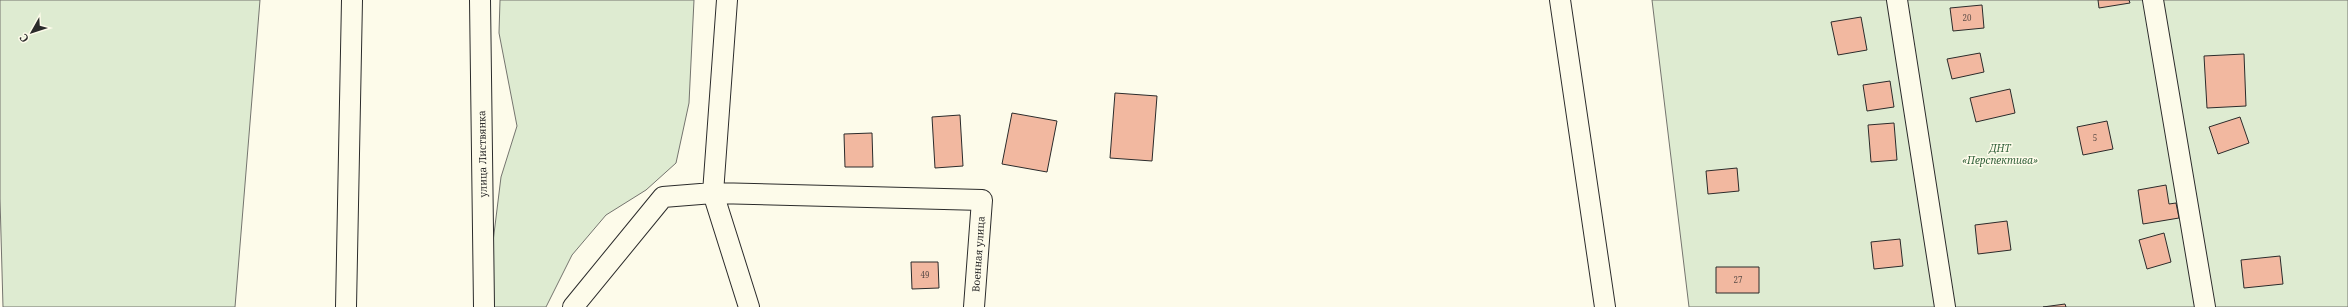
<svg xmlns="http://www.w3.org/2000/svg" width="2348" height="307" viewBox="0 0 2348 307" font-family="'Noto Serif',serif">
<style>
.green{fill:#deebd1;stroke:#74746e}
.building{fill:#f2b8a0;stroke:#2b2b2b}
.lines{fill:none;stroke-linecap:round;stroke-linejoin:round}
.minor-casing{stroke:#2b2b2b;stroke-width:22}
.minor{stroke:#fdfbea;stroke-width:20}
.labels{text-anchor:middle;stroke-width:3;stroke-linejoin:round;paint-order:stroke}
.number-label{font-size:8px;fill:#5d4e48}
.park-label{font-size:10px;font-style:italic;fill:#34623c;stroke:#fdfbea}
.street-label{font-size:10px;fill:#2b2b2b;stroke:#fdfbea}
</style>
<rect width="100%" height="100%" fill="#fdfbea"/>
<path class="green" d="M0 0H260L235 307H3L0 199Z
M500 0H694L689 103 676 163 646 190 606 215 572 255 546 307H485L501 177 517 126 499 33Z
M1652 0H2348V307H1689Z"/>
<path class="building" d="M2098 0H2129L2130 3 2099 8Z
M1982 5 1984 28 1953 31 1950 8Z
M1861 17 1867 50 1838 55 1831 22Z
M1980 53 1984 72 1952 79 1947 59Z
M2244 54 2246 106 2207 108 2204 56Z
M1890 81 1894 107 1867 111 1863 85Z
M2010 89 2015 113 1976 122 1970 98Z
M1115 93 1157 96 1152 161 1110 158Z
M1012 113 1057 121 1047 172 1002 164Z
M960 115 963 166 935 168 932 117Z
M2240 117 2249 143 2218 154 2209 127Z
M2107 121 2113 149 2083 155 2077 127Z
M1894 123 1897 160 1871 162 1868 125Z
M872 133 873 167H845L844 134Z
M1737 168 1739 191 1708 194 1706 171Z
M2166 185 2169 204 2176 203 2179 218 2143 224 2138 190Z
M2007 221 2011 250 1978 254 1975 225Z
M2164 233 2171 262 2147 269 2139 240Z
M1900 239 1903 266 1874 269 1871 242Z
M2280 256 2283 284 2244 288 2241 260Z
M911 262H938L939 288 912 289Z
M1716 267H1759V293H1716Z
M2065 304 2066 307H2043Z"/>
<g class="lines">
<defs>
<path id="minor" d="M480 0 484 307
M727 0 713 193 749 307
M1560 0 1605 307
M1897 0 1945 307
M2153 0 2205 307
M346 307 352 0
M573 307 663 197 713 193 982 200 974 307"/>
</defs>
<use href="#minor" class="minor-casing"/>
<use href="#minor" class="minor"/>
</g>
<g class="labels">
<g class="number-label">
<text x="1967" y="21">20</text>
<text x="2095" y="141">5</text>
<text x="925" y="278">49</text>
<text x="1738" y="283">27</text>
</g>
<g class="park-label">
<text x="2000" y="152">ДНТ<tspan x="2000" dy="12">«Перспектива»</tspan></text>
</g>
<g class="street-label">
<text transform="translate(482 154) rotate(-91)" y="4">улица Листвянка</text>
<text transform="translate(978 254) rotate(-86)" y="4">Военная улица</text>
</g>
</g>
<g transform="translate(32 32) rotate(231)" stroke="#fdfbea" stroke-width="3" paint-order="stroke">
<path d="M0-3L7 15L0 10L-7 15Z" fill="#2b2b2b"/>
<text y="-6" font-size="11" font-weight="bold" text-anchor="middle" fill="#2b2b2b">С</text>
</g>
</svg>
